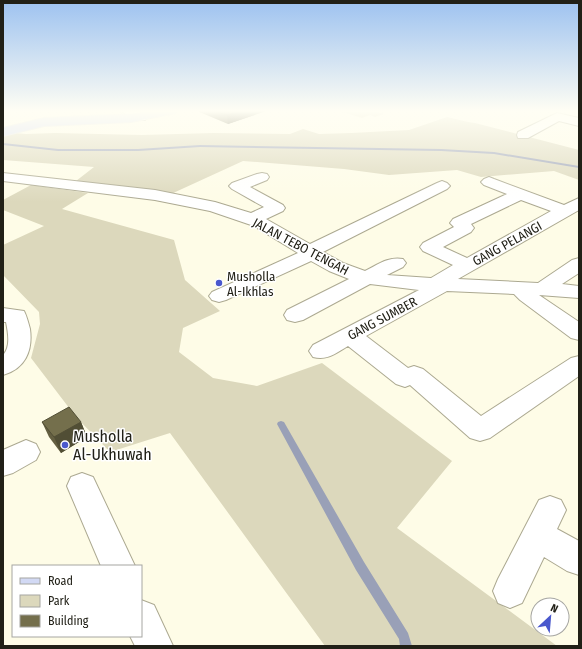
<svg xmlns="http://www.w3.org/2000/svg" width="582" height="649" viewBox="0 0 582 649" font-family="'Fira Sans Condensed',sans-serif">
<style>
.green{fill:#dcd8bc}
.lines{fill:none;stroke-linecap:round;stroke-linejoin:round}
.stream{fill:#99a0b7;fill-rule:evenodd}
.minor-casing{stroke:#aca991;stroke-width:2}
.major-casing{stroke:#e4e4e3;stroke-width:2}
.minor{fill:#fff;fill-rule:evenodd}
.major{fill:#d2d9f4;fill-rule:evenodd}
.wall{fill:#645f41}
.shaded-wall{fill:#514e35}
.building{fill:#746f4c;stroke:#514e35}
.poi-dot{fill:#4a58cd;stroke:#fff;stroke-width:1.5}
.labels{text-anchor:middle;stroke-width:3;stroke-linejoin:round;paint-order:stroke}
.street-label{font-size:13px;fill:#212017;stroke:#fff}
.poi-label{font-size:13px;fill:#212017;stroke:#fff;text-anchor:start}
.near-poi-label{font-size:16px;fill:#212017;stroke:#fff;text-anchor:start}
</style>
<rect width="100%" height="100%" fill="#fefce7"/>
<path class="green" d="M340 111H376L384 114 375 117 370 115 362 118Z
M447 117 468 122 475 123 579 150V180L554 171 481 177 457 170 389 175 344 169 243 161 171 194 76 181 94 167 3 160V129L14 133 26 134 55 133 142 135 213 133 290 134 303 129 319 134 351 133 409 130Z
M31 185 88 193 62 209 174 240 185 280 220 311 183 328 179 352 213 378 257 386 322 363 452 461 397 528 557 646H325L170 433 110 452 76 417 31 358 40 324 39 312 3 275V245L44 226 3 210V200Z"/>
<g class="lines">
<path class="stream" d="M3 143 58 149H138L200 145 441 149 494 152 579 166V168L494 154 441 151 200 147 138 151H58L3 145Z
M281 421 284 422 364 562 408 633 412 646H400L399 639 356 570 277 424 278 422Z"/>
<defs>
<path id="minor" d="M122 111H138L147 117 145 120H137L124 113Z
M557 113 579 118V126L559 121 528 138H518L517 135 518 132Z
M3 173 155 190 215 202 251 213 264 207 232 189 229 186 232 183 257 174 262 173 267 174 269 177 267 180 250 187 283 205 285 208 283 211 266 219 310 244 437 183 442 181 447 183 450 186 447 189 323 252 343 263 365 271C377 265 389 256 403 259L406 263 403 267 387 275 431 278 453 265 423 251 420 247 423 243 454 227 450 223 453 219 507 194 484 185 481 182 484 179 489 177 494 179 564 205 579 198V210L458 279 538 283 572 260 579 258V273L562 284 579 286V298L539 295 579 322V340L571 338 520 300 514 294 447 291 366 336 408 368 414 366 423 369 481 416 571 358 579 356V376L490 438 480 441 470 438 410 385 405 387 396 384 348 346C336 353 327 361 313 357L309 351 313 345 419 290 370 284 303 320 295 322 287 320 284 315 287 310 349 279 329 271 311 261 226 300 219 302 212 300 209 296 212 292 298 253 254 226 210 211 155 200 3 181ZM521 200 551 211 467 258 443 247 471 232 474 228 471 224Z
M3 308 24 311C27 317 28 322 30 329 33 351 25 369 3 375V355C11 347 8 332 6 322H3Z
M26 440 36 444 40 452 36 460 13 473 3 476V450Z
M82 473 93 477 135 566H101L67 486 71 477Z
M550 496 561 500 566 510 557 529 579 541V575L567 571 544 557 522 603 510 608 498 603 493 591 498 579 539 500Z
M141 600 154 605 173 646H135L130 636H141Z"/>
<path id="major" d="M151 111H177L175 113 171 114 131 122 44 126 3 136V128L44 118 131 114Z"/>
</defs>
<use href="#minor" class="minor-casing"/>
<use href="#major" class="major-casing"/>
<use href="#minor" class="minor"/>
<use href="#major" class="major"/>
</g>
<path class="wall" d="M197 111H266L228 124Z
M42 422H81L87 437 61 453 49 437Z"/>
<path class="shaded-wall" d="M240 111H266L228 124 227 115Z
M81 422 87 437 61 453 54 437Z"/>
<path class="building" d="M216 111H240L227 115Z
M69 407 81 422 54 437 42 422Z"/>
<linearGradient id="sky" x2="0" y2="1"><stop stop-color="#9dc2f0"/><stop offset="0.55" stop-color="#fffef4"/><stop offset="1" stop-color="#fffef4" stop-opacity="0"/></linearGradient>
<rect width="582" height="202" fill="url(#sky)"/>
<g class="poi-dot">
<circle cx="219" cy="283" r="4"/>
<circle cx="65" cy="445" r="4"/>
</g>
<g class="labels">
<g class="street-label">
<text transform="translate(507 243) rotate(-29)" y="5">GANG PELANGI</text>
<text transform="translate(301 246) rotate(28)" y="5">JALAN TEBO TENGAH</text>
<text transform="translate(382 318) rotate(-28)" y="5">GANG SUMBER</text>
</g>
<g class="poi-label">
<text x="227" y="281">Musholla<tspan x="227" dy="15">Al-Ikhlas</tspan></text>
</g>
<g class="near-poi-label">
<text x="73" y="442">Musholla<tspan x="73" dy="18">Al-Ukhuwah</tspan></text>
</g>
</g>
<rect width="582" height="649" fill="none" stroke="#212017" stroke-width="8"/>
<rect x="12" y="565" width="130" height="72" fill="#ffffff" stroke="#a6a6a2"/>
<rect x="20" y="578" width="20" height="6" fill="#d2d9f4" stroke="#a6a6a2"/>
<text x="48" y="585" font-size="12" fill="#212017">Road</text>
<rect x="20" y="595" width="20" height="12" fill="#dcd8bc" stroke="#a6a6a2"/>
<text x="48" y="605" font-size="12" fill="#212017">Park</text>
<rect x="20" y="615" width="20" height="12" fill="#746f4c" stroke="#a6a6a2"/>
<text x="48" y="625" font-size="12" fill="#212017">Building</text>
<g transform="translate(550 617) rotate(26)"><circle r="19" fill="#ffffff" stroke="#a6a6a2"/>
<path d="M0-3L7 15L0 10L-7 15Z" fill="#4a58cd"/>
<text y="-6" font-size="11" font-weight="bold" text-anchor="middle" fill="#212017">N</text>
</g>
</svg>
